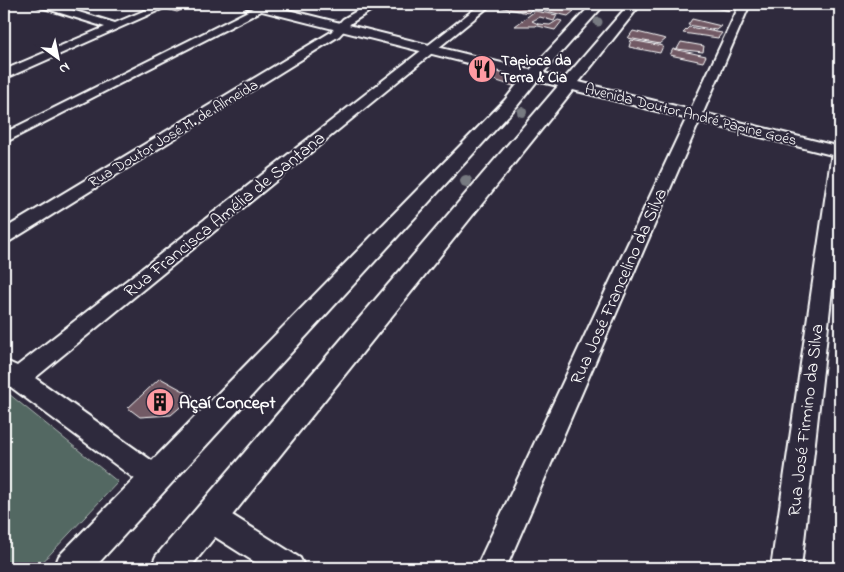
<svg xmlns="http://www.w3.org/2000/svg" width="844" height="572" viewBox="0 0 844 572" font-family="'Indie Flower',sans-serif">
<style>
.green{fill:#536862;stroke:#a9b4b0}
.building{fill:#725a65;stroke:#fff}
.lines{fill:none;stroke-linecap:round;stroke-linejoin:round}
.minor-casing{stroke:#fff;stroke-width:4}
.tertiary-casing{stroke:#fff;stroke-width:4}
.minor{fill:#2f2a3d;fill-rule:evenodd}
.tertiary{fill:#2f2a3d;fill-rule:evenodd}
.tree{fill:#777a81}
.labels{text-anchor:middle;stroke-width:4;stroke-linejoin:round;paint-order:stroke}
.far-poi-label{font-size:15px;font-weight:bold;fill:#fff;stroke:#2f2a3d;text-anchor:start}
.far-street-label{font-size:15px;fill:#fff;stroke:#2f2a3d}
.street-label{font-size:18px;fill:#fff;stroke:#2f2a3d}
.poi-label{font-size:18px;font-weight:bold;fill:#fff;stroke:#2f2a3d;text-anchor:start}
</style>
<rect width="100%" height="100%" fill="#2f2a3d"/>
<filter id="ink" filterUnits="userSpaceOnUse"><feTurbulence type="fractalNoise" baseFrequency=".02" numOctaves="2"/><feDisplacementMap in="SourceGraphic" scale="10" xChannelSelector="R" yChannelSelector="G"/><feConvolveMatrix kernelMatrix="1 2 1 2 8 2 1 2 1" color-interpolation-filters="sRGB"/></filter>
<g filter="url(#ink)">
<path class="green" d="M4 390 118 482 37 568H4Z"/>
<path class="building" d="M179 4H195L177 12 166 9Z
M505 4H536L540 5 535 9Z
M505 4 532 9 528 13 499 7Z
M542 4H572L580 5 574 10Z
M699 4H718L732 7 731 11 698 5Z
M542 5 574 11 568 16 537 9Z
M535 11 557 15 554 21 540 17 532 21 538 24 536 26H515Z
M692 19 721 26 716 30 688 25Z
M558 20 562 21 555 30 538 26V24L550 25Z
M689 27 722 33 718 38 683 33Z
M633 31 666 39 660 44 628 38Z
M631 40 663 46 660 53 629 47Z
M681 42 704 46 703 52 677 49Z
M673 49 706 56 703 62 670 55Z
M478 67 495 71 493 74 478 71Z
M495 71 512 74 518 80 513 86 494 80 493 74Z
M160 378 193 396 171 415 140 417 128 408Z"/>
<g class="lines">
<defs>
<path id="minor" d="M37 4H52L115 23 160 4H173L4 79V70L105 27 38 6Z
M262 4H275L4 143V133Z
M369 4H381L351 23 339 36 10 241 4 243V229L331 32 343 19Z
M481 4H492L35 378 165 470 169 479 165 488 156 492 147 488 4 382V360L17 366Z
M740 4H750L506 568H476Z
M840 147V218L801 568H771L832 152 835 149Z
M211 504 221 508 300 558 305 568H264L201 528 197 518 201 508Z"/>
<path id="tertiary" d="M244 4H264L530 70 592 4H605L543 73 565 78 629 4H641L579 82 840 147V157L573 90 190 568H151L156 556 558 86 537 81 517 106 94 568H54L59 556 505 100 523 77 246 7Z"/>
</defs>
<use href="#minor" class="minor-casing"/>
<use href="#tertiary" class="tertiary-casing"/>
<use href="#minor" class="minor"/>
<use href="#tertiary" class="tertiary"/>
</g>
<g class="tree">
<circle cx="598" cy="22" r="4.5"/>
<circle cx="522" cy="112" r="5"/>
<circle cx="466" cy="181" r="6"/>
</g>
</g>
<defs>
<symbol id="restaurant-disc" viewBox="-11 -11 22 22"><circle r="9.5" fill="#ff9aa2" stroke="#2f2a3d"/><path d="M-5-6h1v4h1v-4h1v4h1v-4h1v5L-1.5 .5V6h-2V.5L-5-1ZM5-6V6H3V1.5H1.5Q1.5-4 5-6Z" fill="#111"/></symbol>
<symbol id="building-disc" viewBox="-11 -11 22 22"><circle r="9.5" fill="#ff9aa2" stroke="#2f2a3d"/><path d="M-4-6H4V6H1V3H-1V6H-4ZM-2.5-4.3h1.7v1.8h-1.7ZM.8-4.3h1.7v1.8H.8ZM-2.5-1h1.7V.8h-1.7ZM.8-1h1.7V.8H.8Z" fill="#111"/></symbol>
</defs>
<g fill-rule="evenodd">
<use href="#restaurant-disc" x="466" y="53" width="32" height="32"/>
<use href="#building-disc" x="144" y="386" width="32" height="32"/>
</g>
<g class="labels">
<g class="far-poi-label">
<text x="501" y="65">Tapioca da<tspan x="501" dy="17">Terra &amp; Cia</tspan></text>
</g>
<g class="far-street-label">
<text transform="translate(691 114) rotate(14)" y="5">Avenida Doutor André Papine Goés</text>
<text transform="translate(173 133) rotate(-31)" y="5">Rua Doutor José M. de Almeida</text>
</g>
<g class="street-label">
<text transform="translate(224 214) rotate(-39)" y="6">Rua Francisca Amélia de Santana</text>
<text transform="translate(618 286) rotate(-66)" y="6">Rua José Francelino da Silva</text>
<text transform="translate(805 420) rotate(-83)" y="6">Rua José Firmino da Silva</text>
</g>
<g class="poi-label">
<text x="179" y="408">Açaí Concept</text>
</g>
</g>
<rect width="844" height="572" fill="none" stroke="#2f2a3d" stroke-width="20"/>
<rect x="10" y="10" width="824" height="552" fill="none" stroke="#fff" stroke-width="2" filter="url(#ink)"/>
<g transform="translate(58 58) rotate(147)" stroke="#2f2a3d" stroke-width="4" paint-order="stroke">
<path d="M0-4L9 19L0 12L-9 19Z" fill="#ffffff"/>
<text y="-8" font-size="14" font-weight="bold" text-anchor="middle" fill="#ffffff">N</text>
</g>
</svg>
